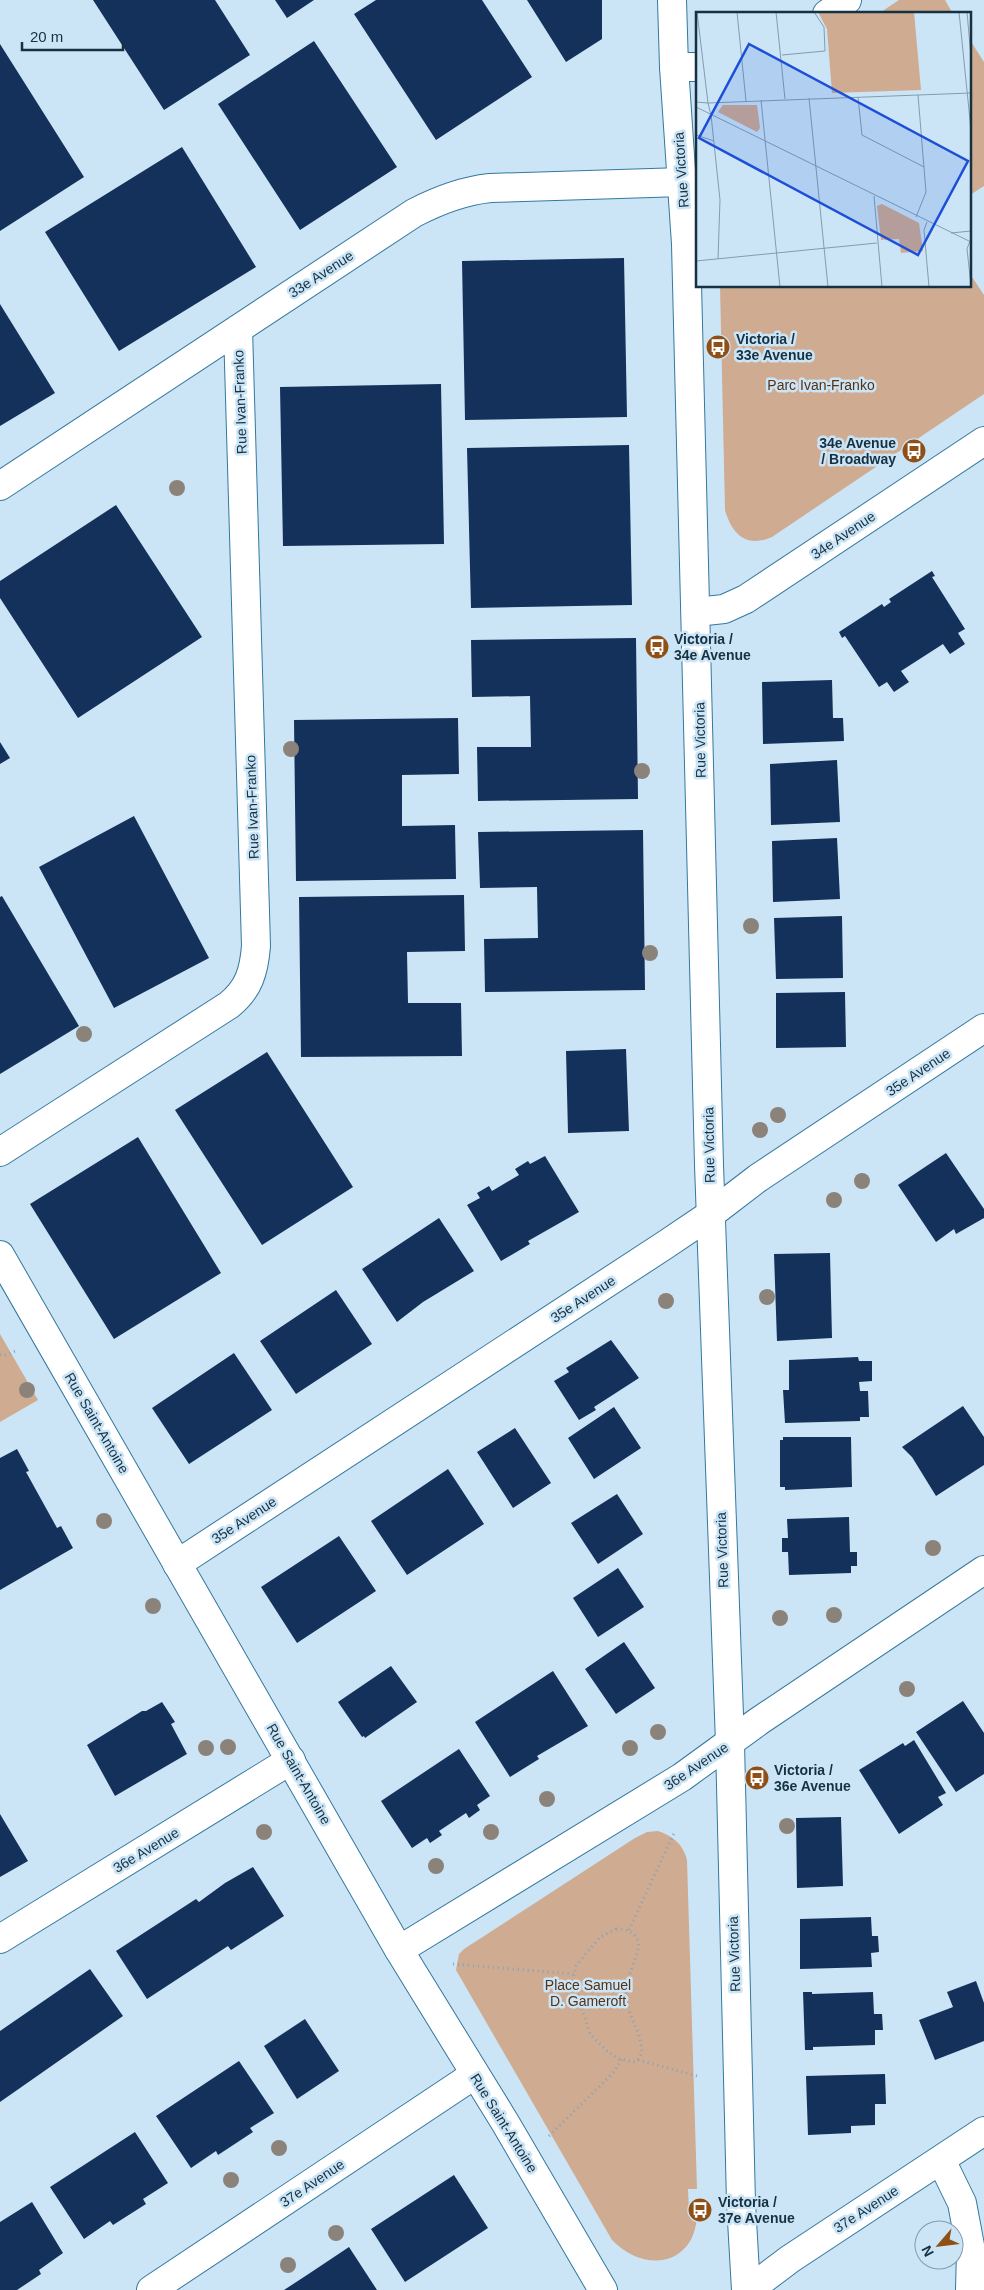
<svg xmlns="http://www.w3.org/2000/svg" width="984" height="2290" viewBox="0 0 984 2290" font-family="Helvetica,sans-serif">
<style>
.green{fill:#cfab91}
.building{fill:#13315a}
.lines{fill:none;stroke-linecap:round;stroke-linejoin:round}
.minor-casing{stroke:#34789f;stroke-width:30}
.tertiary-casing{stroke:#34789f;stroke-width:30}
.secondary-casing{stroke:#34789f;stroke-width:30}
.path{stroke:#88a3b4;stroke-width:3;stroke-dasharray:1 4;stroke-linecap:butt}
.minor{stroke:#fff;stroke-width:28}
.tertiary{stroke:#fff;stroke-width:28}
.secondary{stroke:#fff;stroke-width:28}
.tree{fill:#8b837a}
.labels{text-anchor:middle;stroke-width:5;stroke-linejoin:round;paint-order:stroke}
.street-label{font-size:14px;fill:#153142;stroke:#cbe5f6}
.poi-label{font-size:14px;font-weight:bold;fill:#153142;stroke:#cbe5f6;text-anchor:start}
.park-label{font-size:14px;fill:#563215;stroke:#cbe5f6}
.inset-road{fill:none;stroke:#829dae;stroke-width:1}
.view{fill:#1d4ed8;fill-opacity:0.15;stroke:#1d4ed8;stroke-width:2.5}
.inset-edge{fill:none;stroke:#153142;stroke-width:2.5}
</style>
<rect width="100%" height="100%" fill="#cbe5f6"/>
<path class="green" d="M899 0H945L953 14H878Z
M970 40 984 62V186L970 195Z
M970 274 984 295V394L772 537C747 548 732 535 725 510L720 286H970Z
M0 1334 38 1400 0 1422Z
M658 1831C673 1836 683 1844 687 1860L697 2189H688L689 2209H697C699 2264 647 2276 612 2240L456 1970 459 1954 464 1949 635 1838 647 1832Z"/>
<path class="building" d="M93 0H215L250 55 164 110Z
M275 0H314L287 18Z
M376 0H482L532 77 436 140 354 14Z
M527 0H602V39L566 62Z
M314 41 397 167 300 230 218 104Z
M0 44 84 177 0 231Z
M182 147 256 267 119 351 45 232Z
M624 258 627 417 465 420 462 261Z
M0 304 55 393 0 426Z
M441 384 444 544 283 546 280 387Z
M629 445 632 605 471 608 467 448Z
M116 505 202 637 78 718 0 598V581Z
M932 571 935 576 932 577 965 629 958 633 965 644 950 654 943 644 901 671 909 682 894 692 887 682 879 687 845 636 842 638 839 632 882 604 884 607 891 602 889 599Z
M636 638 638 799 478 801 477 747H531L530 696 472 697 471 640Z
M832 680 833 718H843L844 741 763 744 762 682Z
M458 718 459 774 402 775V826L455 825 456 879 296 881 294 720Z
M0 742 10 758 0 764Z
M837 760 840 822 771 825 770 764Z
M134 816 209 958 114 1008 39 867Z
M643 830 645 990 485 992 484 939 538 938 537 887 480 888 478 832Z
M837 838 840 899 773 902 772 841Z
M464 895 465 951 407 952 408 1003H461L462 1056 301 1057 299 897Z
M2 896 79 1026 0 1074V897Z
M842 916 843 978 776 979 774 918Z
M845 992 846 1047 776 1048V993Z
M626 1049 629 1131 568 1133 566 1051Z
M267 1052 353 1187 262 1245 175 1110Z
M138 1137 221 1273 114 1339 30 1204Z
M946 1153 984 1209V1218L956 1234 954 1229 936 1242 898 1185Z
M545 1156 579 1212 528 1241 530 1244 501 1261 467 1205 480 1198 477 1193 489 1186 492 1191 519 1175 515 1169 528 1161 530 1164Z
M439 1218 474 1271 423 1302 397 1322 362 1269Z
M830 1253 832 1338 777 1341 774 1254Z
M336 1290 372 1344 296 1394 260 1341Z
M611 1340 639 1378 594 1407 596 1410 579 1420 554 1381 569 1372 566 1368Z
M234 1353 272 1410 189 1464 152 1408Z
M858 1357 859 1361H872V1381L859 1382 860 1391H868L869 1417H860V1421L785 1423 783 1390H789V1360Z
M963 1406 984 1437V1465L936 1496 912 1457 902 1447Z
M614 1407 641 1448 594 1479 568 1438Z
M515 1428 551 1483 513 1508 477 1452Z
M783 1437H851L852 1487 785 1490V1487H780V1440H783Z
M17 1449 29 1471 26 1472 57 1528 61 1526 73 1548 0 1590V1458Z
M448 1469 484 1524 407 1575 371 1521Z
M617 1494 643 1534 598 1564 571 1523Z
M849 1517 850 1552H857V1566H851V1573L789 1575 788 1552H782V1538H788L787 1519Z
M339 1536 376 1591 297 1643 261 1587Z
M618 1568 644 1607 598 1637 573 1598Z
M624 1642 655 1688 616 1714 585 1669Z
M391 1666 417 1702 365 1738 364 1736 362 1737 338 1702Z
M553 1671 588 1726 537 1756 539 1759 510 1777 475 1722Z
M963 1701 984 1733V1774L956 1792 916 1732Z
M162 1702 175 1722 171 1724 187 1754 115 1796 87 1745 142 1711H146Z
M914 1740 946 1793 938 1797 943 1805 899 1834 859 1770 903 1743 905 1746Z
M459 1749 490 1796 477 1805 480 1810 469 1818 466 1813 439 1831 442 1835 430 1843 427 1838 412 1848 381 1801Z
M0 1814 28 1861 0 1877Z
M841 1817 843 1886 797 1888 796 1818Z
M253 1867 284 1916 231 1950 228 1946 147 1999 116 1951 196 1899 199 1902 225 1883Z
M871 1917 872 1936H878L879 1952 871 1953 872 1967 800 1969V1919Z
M90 1969 123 2016 0 2102V2031Z
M976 1981 984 2003V2041L935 2060 919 2020 953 2007 947 1992Z
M803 1992H812V1994L873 1992 874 2014H882L883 2030H875V2045L813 2047V2050H805Z
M305 2019 339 2071 297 2099 264 2046Z
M239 2061 274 2113 250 2128 253 2132 218 2155 216 2151 191 2168 156 2116Z
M885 2074 886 2104H875V2125L851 2126V2133L808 2135 806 2076Z
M135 2132 168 2183 143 2199 146 2204 113 2225 110 2221 84 2239 50 2187Z
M454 2175 488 2228 405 2282 371 2229Z
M32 2202 63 2253 39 2270 41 2274 17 2290H0V2222Z
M349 2247 377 2290H284L307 2275Z"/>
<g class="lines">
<defs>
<path id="minor" d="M827 14 847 0
M674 67H698
M0 486 414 213C439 200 462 191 490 188L683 182
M0 1152 229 1005C249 989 254 971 256 946L238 329
M177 1564 665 1245 711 1214 758 1178 984 1028
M0 1939 291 1760
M399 1950 682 1777 759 1721 984 1570
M941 2160 962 2203 971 2251 970 2290
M151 2290 474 2075
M749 2290 790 2259 984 2131"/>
<path id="tertiary" d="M696 612 724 609 746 599 984 441
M0 1255 399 1950 506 2124 603 2290"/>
<path id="secondary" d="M672 0 674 67 686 244 709 1165 730 1743 741 2203 746 2290"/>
</defs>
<use href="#minor" class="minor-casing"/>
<use href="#tertiary" class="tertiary-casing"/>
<use href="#secondary" class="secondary-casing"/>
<path class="path" d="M0 1355 3 1356 18 1350
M616 1929C629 1929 637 1933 639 1946 634 1967 621 1985 628 2007 631 2020 652 2052 635 2062L619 2059 607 2051 590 2034 573 1981 576 1966 600 1937Z
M629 1930 674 1833
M453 1964 574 1974
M638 2060 697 2076
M549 2136 614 2072 622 2059"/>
<use href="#minor" class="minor"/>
<use href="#tertiary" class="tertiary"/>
<use href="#secondary" class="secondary"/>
</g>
<g class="tree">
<circle cx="177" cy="488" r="8"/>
<circle cx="291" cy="749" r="8"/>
<circle cx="642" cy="771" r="8"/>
<circle cx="751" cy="926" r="8"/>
<circle cx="650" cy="953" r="8"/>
<circle cx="84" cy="1034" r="8"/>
<circle cx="778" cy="1115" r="8"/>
<circle cx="760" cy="1130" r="8"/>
<circle cx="862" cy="1181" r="8"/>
<circle cx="834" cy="1200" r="8"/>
<circle cx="767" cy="1297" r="8"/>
<circle cx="666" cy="1301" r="8"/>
<circle cx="27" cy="1390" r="8"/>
<circle cx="104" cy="1521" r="8"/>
<circle cx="933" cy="1548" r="8"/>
<circle cx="153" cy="1606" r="8"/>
<circle cx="834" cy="1615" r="8"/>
<circle cx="780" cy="1618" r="8"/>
<circle cx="907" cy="1689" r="8"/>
<circle cx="658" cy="1732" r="8"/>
<circle cx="228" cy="1747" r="8"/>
<circle cx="206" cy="1748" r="8"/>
<circle cx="630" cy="1748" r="8"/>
<circle cx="547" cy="1799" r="8"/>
<circle cx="787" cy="1826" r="8"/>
<circle cx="264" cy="1832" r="8"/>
<circle cx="491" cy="1832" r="8"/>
<circle cx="436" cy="1866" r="8"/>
<circle cx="279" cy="2148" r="8"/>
<circle cx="231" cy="2180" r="8"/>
<circle cx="336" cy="2233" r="8"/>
<circle cx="288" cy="2265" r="8"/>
</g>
<defs>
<symbol id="bus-disc" viewBox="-11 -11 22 22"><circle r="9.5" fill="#8f5017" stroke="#cbe5f6"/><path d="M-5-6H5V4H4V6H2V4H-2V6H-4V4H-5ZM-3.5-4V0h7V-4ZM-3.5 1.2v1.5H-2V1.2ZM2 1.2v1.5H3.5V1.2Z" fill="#fff"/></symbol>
</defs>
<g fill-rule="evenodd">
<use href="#bus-disc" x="704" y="333" width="28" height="28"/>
<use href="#bus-disc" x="900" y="437" width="28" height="28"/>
<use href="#bus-disc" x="643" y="633" width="28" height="28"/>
<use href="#bus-disc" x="743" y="1764" width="28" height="28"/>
<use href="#bus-disc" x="686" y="2196" width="28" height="28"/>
</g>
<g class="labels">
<g class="street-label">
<text transform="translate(681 170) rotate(-94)" y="5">Rue Victoria</text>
<text transform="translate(321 274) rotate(-33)" y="5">33e Avenue</text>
<text transform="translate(240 402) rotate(-92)" y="5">Rue Ivan-Franko</text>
<text transform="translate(843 535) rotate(-34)" y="5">34e Avenue</text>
<text transform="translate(700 740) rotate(-91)" y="5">Rue Victoria</text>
<text transform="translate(252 807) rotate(-92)" y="5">Rue Ivan-Franko</text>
<text transform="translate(918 1072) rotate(-34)" y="5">35e Avenue</text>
<text transform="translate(709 1145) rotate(-91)" y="5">Rue Victoria</text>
<text transform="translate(583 1299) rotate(-33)" y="5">35e Avenue</text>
<text transform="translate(97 1423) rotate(60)" y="5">Rue Saint-Antoine</text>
<text transform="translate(244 1520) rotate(-33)" y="5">35e Avenue</text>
<text transform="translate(722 1550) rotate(-92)" y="5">Rue Victoria</text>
<text transform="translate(696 1766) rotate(-34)" y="5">36e Avenue</text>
<text transform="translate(299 1774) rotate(60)" y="5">Rue Saint-Antoine</text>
<text transform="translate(146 1850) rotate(-31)" y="5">36e Avenue</text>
<text transform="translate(734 1954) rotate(-92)" y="5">Rue Victoria</text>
<text transform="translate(504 2123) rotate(58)" y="5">Rue Saint-Antoine</text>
<text transform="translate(312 2183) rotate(-34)" y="5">37e Avenue</text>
<text transform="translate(866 2209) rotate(-33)" y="5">37e Avenue</text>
</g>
<g class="poi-label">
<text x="736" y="344">Victoria /<tspan x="736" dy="16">33e Avenue</tspan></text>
<text x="896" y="448" text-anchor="end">34e Avenue<tspan x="896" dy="16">/ Broadway</tspan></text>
<text x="674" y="644">Victoria /<tspan x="674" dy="16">34e Avenue</tspan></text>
<text x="774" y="1775">Victoria /<tspan x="774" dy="16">36e Avenue</tspan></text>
<text x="718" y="2207">Victoria /<tspan x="718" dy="16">37e Avenue</tspan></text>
</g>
<g class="park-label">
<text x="821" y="390">Parc Ivan-Franko</text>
<text x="588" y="1990">Place Samuel<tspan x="588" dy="16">D. Gameroft</tspan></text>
</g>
</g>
<g transform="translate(696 12)">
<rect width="275" height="275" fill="#cbe5f6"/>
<path d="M122 0H218L225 78 136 81 131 17ZM61 93 64 116 61 120 22 100 27 93ZM186 192 223 211 227 239 205 241 203 227 185 228 181 194Z" fill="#cfab91"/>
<path class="inset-road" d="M1 0 12 91 275 81M41 0 50 89M80 0 89 87M263 0 275 118M271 0 275 45M86 43 129 39 128 15 118 0M162 85 166 123 228 155M113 86 132 275M65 88 84 275M0 90 12 91 15 103M0 95 275 230M15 103 24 188 22 247M0 123 18 129M178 184 186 275M220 205 230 180 222 83M231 210 228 218 233 275M255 221 275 219M274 229 271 237 275 273M0 249 181 231"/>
<path class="view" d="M53 32 272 149 222 243 3 126Z"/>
<rect width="275" height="275" class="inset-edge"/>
</g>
<g transform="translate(939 2245) rotate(242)"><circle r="24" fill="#cbe5f6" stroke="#829dae"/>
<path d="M0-4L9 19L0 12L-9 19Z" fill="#8f5017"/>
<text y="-8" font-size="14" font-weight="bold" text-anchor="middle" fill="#153142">N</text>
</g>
<path d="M22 42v8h101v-8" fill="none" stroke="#153142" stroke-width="2.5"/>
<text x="30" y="42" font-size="15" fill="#153142" stroke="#cbe5f6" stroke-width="4" paint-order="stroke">20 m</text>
</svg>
